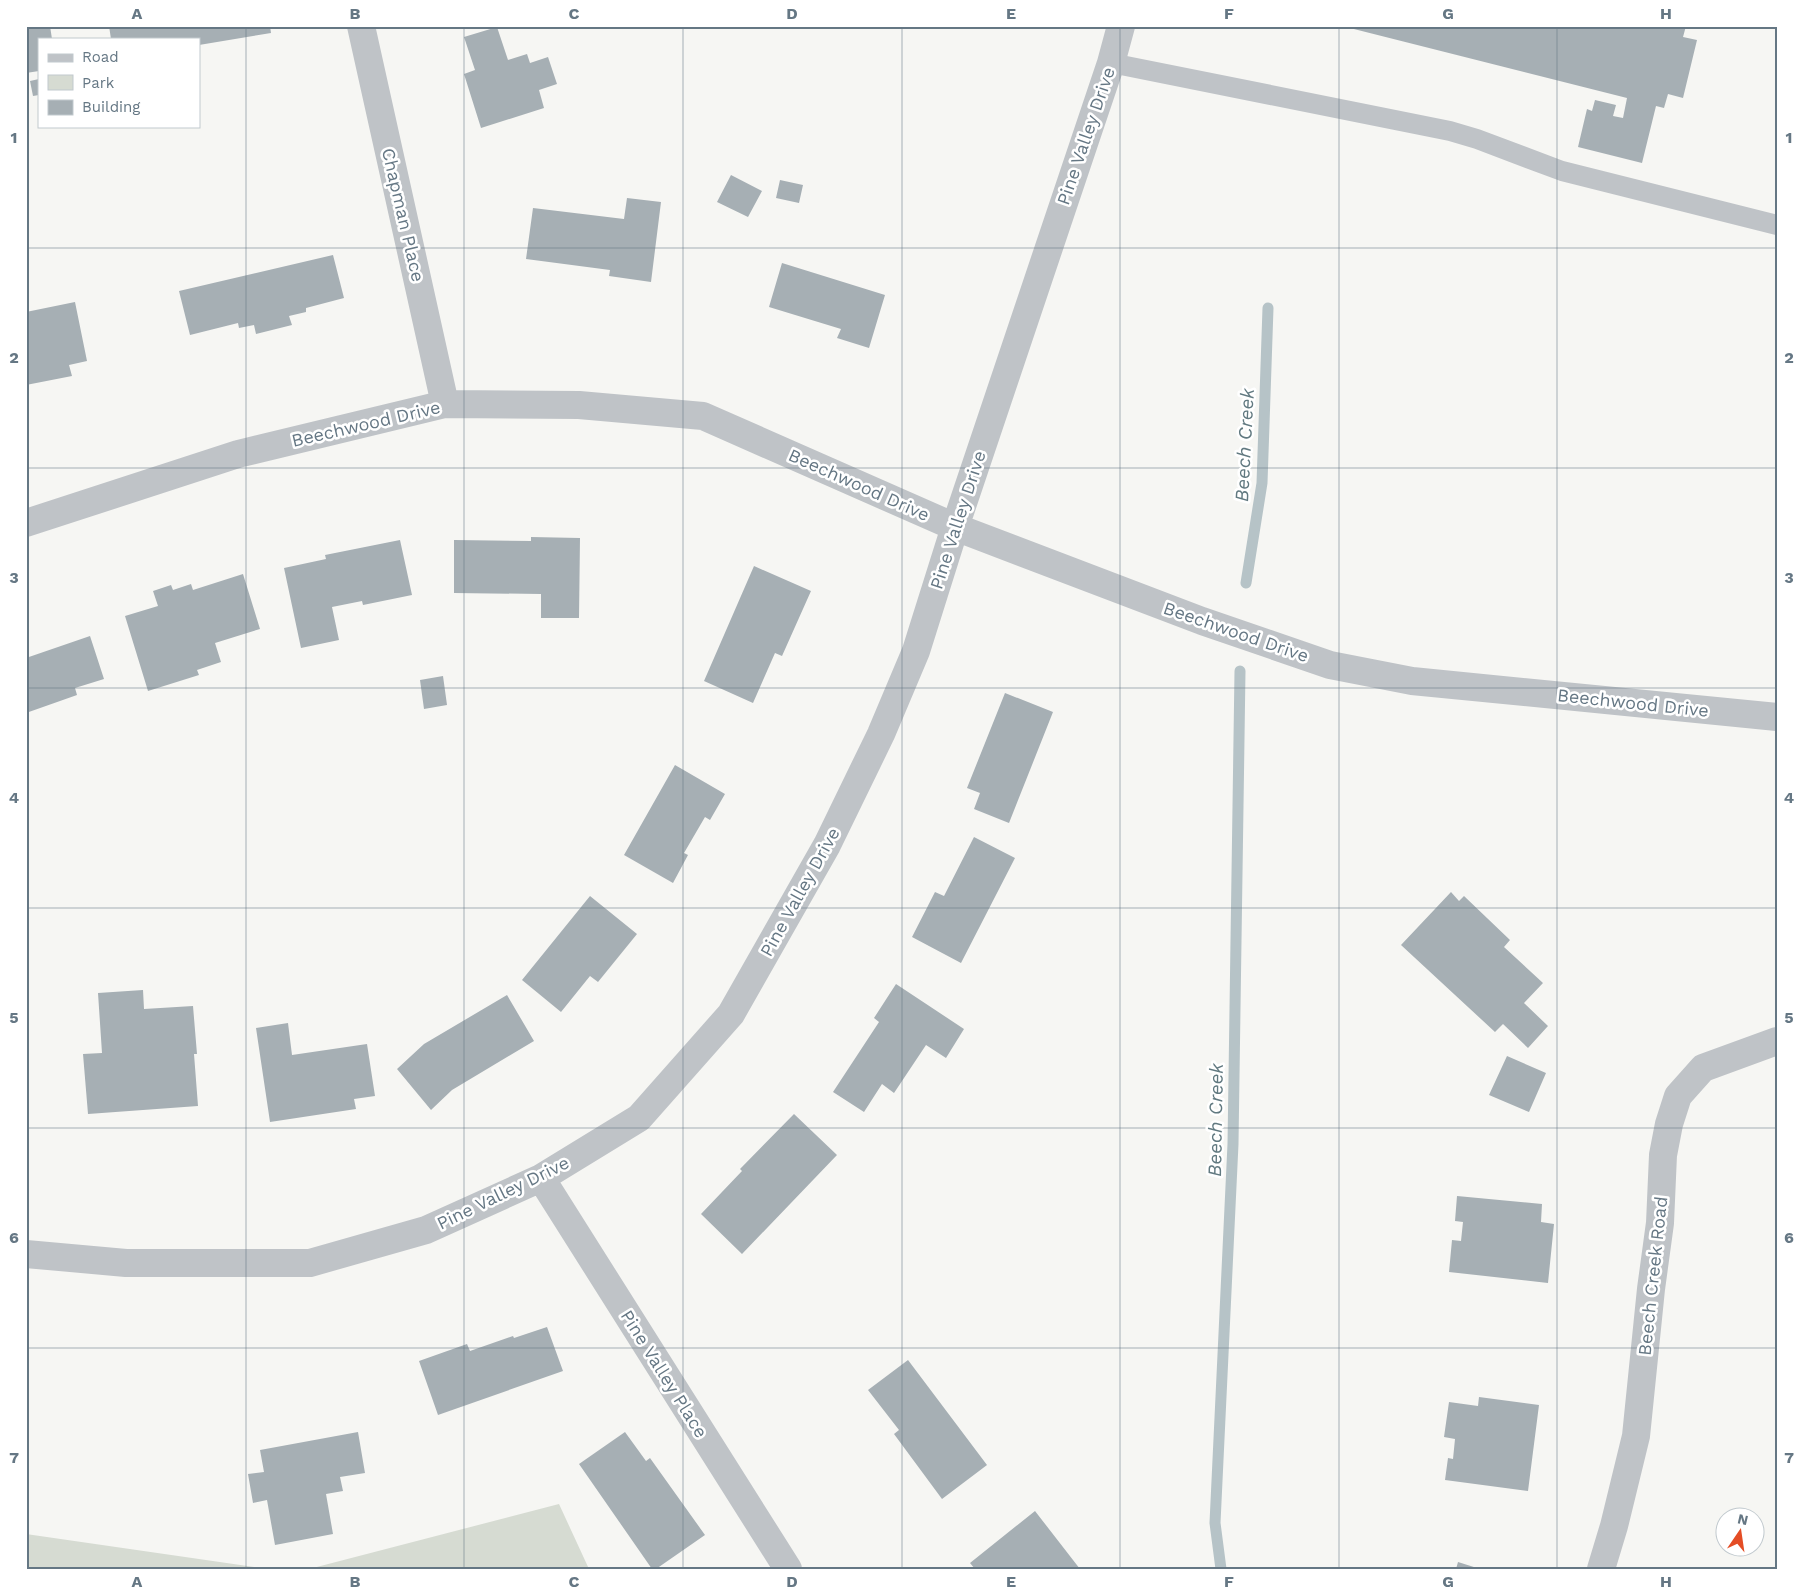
<svg xmlns="http://www.w3.org/2000/svg" width="1803" height="1595" viewBox="0 0 1803 1595" font-family="'Work Sans',sans-serif">
	<rect width="100%" height="100%" fill="#f6f6f3"/>
	<!-- green -->
	<path fill="#d6dbd2" d="M559,1504l30,65h-280z
		M26,1534l242,35h-242z"/>
	<g fill="none" stroke-linecap="round" stroke-linejoin="round">
		<!-- stream -->
		<path stroke="#b6c3c7" stroke-width="11" d="M1246,583l16,-100 6,-175
			M1221,1569l-6,-46 18,-379 7,-473"/>
	</g>
	<!-- building -->
	<path fill="#a6afb4" d="M26,26h24l2,13h-13v32l-13,2z
		M109,26h161l1,7 -72,12v-6h-88z
		M1342,26h344l-3,11 14,3 -14,58 -15,-4 -4,14 -8,-2 -14,57 -64,-16 9,-38 5,2 3,-11 21,5 -3,11 10,2 4,-20z
		M497,27l11,33 19,-6 3,9 18,-6 9,27 -18,6 5,18 -63,20 -17,-54 11,-4 -11,-33z
		M39,79v16l-6,1 -3,-15z
		M731,175l31,16 -14,26 -31,-15z
		M780,180l23,5 -4,18 -23,-5z
		M627,198l34,4 -10,80 -42,-6 1,-6 -84,-11 7,-51 91,11z
		M333,255l11,43 -38,10v4l-17,4 3,9 -36,9 -2,-9 -15,3 -1,-5 -48,12 -11,-44z
		M782,263l103,32 -16,53 -32,-10 4,-9 -72,-22z
		M75,302l12,59 -18,4 3,11 -46,9v-73z
		M531,537l49,1 -1,80h-38v-24l-87,-1v-53l77,1z
		M400,540l12,55 -49,10 -1,-4 -30,6 7,33 -38,8 -17,-80 42,-9 -1,-4z
		M754,566l57,25 -29,65 -7,-3 -22,50 -49,-22z
		M243,574l17,55 -45,14 6,19 -24,8 2,5 -51,16 -23,-75 33,-10 -5,-15 18,-6 2,5 18,-6 2,6z
		M90,636l14,43 -29,9 2,7 -51,18v-55z
		M443,676l4,29 -23,4 -4,-29z
		M1005,693l48,19 -44,111 -35,-14 6,-16 -13,-5z
		M675,765l50,29 -15,26 -5,-3 -21,36 4,2 -15,28 -49,-28z
		M974,837l41,21 -54,105 -49,-26 23,-45 9,4z
		M1451,892l8,9 5,-5 46,44 -6,7 39,36 -19,20 24,23 -20,22 -25,-24 -8,8 -94,-87z
		M590,896l47,38 -39,48 -8,-6 -29,36 -39,-32z
		M896,984l68,45 -18,29 -20,-13 -32,48 -12,-9 -18,28 -31,-20 46,-70 -5,-4z
		M143,990l1,19 49,-3 4,48h-3l4,52 -110,8 -5,-60 19,-1 -4,-60z
		M507,995l27,46 -82,49 -21,20 -34,-41 27,-25z
		M288,1023l4,32 75,-11 8,52 -21,3 2,10 -86,13 -14,-94z
		M1507,1056l39,17 -17,39 -40,-17z
		M794,1114l43,41 -95,99 -41,-40 41,-43 -2,-2z
		M1457,1196l85,8 -1,18 13,2 -6,59 -99,-11 3,-32 9,1 2,-19 -8,-1z
		M547,1327l16,44 -125,44 -19,-54 48,-17 3,7 43,-15 1,2z
		M908,1360l79,105 -45,34 -48,-65 5,-4 -31,-40z
		M1479,1397l60,8 -11,86 -83,-11 3,-22 5,1 2,-20 -11,-2 5,-35 29,4z
		M358,1432l7,41 -25,4 3,14 -17,3 7,40 -58,11 -8,-45 -14,3 -5,-29 16,-2 -4,-22z
		M625,1432l21,29 4,-3 55,77 -49,34h-4l-73,-105z
		M1035,1511l45,58h-105l-5,-6z
		M1458,1562l19,6v1h-21z"/>
	<g fill="none" stroke-linecap="round" stroke-linejoin="round">
		<!-- service -->
		<path stroke="#bfc3c7" stroke-width="20" d="M1111,63l339,68 27,8 85,32 215,54"/>
		<!-- minor -->
		<path stroke="#bfc3c7" stroke-width="28" d="M361,26l84,378
			M26,523l212,-69 207,-50 134,1 124,11 252,111 247,94 128,44 82,16 365,36
			M541,1178l247,391
			M26,1254l100,9h184l116,-33 115,-52 98,-60 92,-104 96,-169 54,-111 35,-83 39,-124 156,-464 10,-37
			M1601,1569l13,-43 22,-90 15,-147 9,-66 3,-68 6,-31 9,-28 25,-28 74,-27"/>
	</g>
	<!-- grid -->
	<path fill="none" stroke="#657784" stroke-width="1" stroke-opacity="0.55" d="M246,26v1543M464,26v1543M683,26v1543M902,26v1543M1120,26v1543M1339,26v1543M1557,26v1543M26,248h1751M26,468h1751M26,688h1751M26,908h1751M26,1128h1751M26,1348h1751"/>
	<g text-anchor="middle" stroke-width="5" stroke-linejoin="round" paint-order="stroke">
		<!-- street labels -->
		<g font-size="18" fill="#657784" stroke="#fff">
			<text transform="translate(1086 136) rotate(-71)" y="6">Pine Valley Drive</text>
			<text transform="translate(403 215) rotate(77)" y="6">Chapman Place</text>
			<text transform="translate(366 424) rotate(-13)" y="6">Beechwood Drive</text>
			<text transform="translate(859 485) rotate(24)" y="6">Beechwood Drive</text>
			<text transform="translate(958 520) rotate(-72)" y="6">Pine Valley Drive</text>
			<text transform="translate(1236 632) rotate(19)" y="6">Beechwood Drive</text>
			<text transform="translate(1633 703) rotate(6)" y="6">Beechwood Drive</text>
			<text transform="translate(800 892) rotate(-61)" y="6">Pine Valley Drive</text>
			<text transform="translate(503 1193) rotate(-26)" y="6">Pine Valley Drive</text>
			<text transform="translate(1653 1276) rotate(-84)" y="6">Beech Creek Road</text>
			<text transform="translate(664 1374) rotate(58)" y="6">Pine Valley Place</text>
		</g>
		<!-- water labels -->
		<g font-size="19" font-style="italic" fill="#617980" stroke="#fff">
			<text transform="translate(1244 445) rotate(-87)" y="7">Beech Creek</text>
			<text transform="translate(1215 1120) rotate(-89)" y="7">Beech Creek</text>
		</g>
	</g>
	<!-- border -->
	<rect width="1803" height="1595" fill="none" stroke="#ffffff" stroke-width="55"/>
	<!-- legend -->
	<rect x="38" y="38" width="162" height="90" fill="#ffffff" stroke="#c1c9ce"/>
	<rect x="48" y="54" width="25" height="8" fill="#bfc3c7" stroke="#c1c9ce"/>
	<text x="82" y="62" font-size="15" fill="#657784">Road</text>
	<rect x="48" y="75" width="25" height="15" fill="#d6dbd2" stroke="#c1c9ce"/>
	<text x="82" y="88" font-size="15" fill="#657784">Park</text>
	<rect x="48" y="100" width="25" height="15" fill="#a6afb4" stroke="#c1c9ce"/>
	<text x="82" y="112" font-size="15" fill="#657784">Building</text>
	<!-- north arrow -->
	<g transform="translate(1740 1532) rotate(13)"><circle r="24" fill="#ffffff" stroke="#c1c9ce"/>
	<path d="M0-4L9 19L0 12L-9 19Z" fill="#e44d25"/>
	<text y="-8" font-size="14" font-weight="bold" text-anchor="middle" fill="#657784">N</text>
	</g>
	<rect x="28" y="28" width="1748" height="1540" fill="none" stroke="#657784" stroke-width="2"/>
	<g font-size="16" text-anchor="middle" font-weight="bold" fill="#657784">
		<text x="137" y="19">A</text>
		<text x="355" y="19">B</text>
		<text x="574" y="19">C</text>
		<text x="792" y="19">D</text>
		<text x="1011" y="19">E</text>
		<text x="1229" y="19">F</text>
		<text x="1448" y="19">G</text>
		<text x="1666" y="19">H</text>
		<text x="14" y="143">1</text>
		<text x="1789" y="143">1</text>
		<text x="14" y="363">2</text>
		<text x="1789" y="363">2</text>
		<text x="14" y="583">3</text>
		<text x="1789" y="583">3</text>
		<text x="14" y="803">4</text>
		<text x="1789" y="803">4</text>
		<text x="14" y="1023">5</text>
		<text x="1789" y="1023">5</text>
		<text x="14" y="1243">6</text>
		<text x="1789" y="1243">6</text>
		<text x="14" y="1463">7</text>
		<text x="1789" y="1463">7</text>
		<text x="137" y="1587">A</text>
		<text x="355" y="1587">B</text>
		<text x="574" y="1587">C</text>
		<text x="792" y="1587">D</text>
		<text x="1011" y="1587">E</text>
		<text x="1229" y="1587">F</text>
		<text x="1448" y="1587">G</text>
		<text x="1666" y="1587">H</text>
	</g>
</svg>
